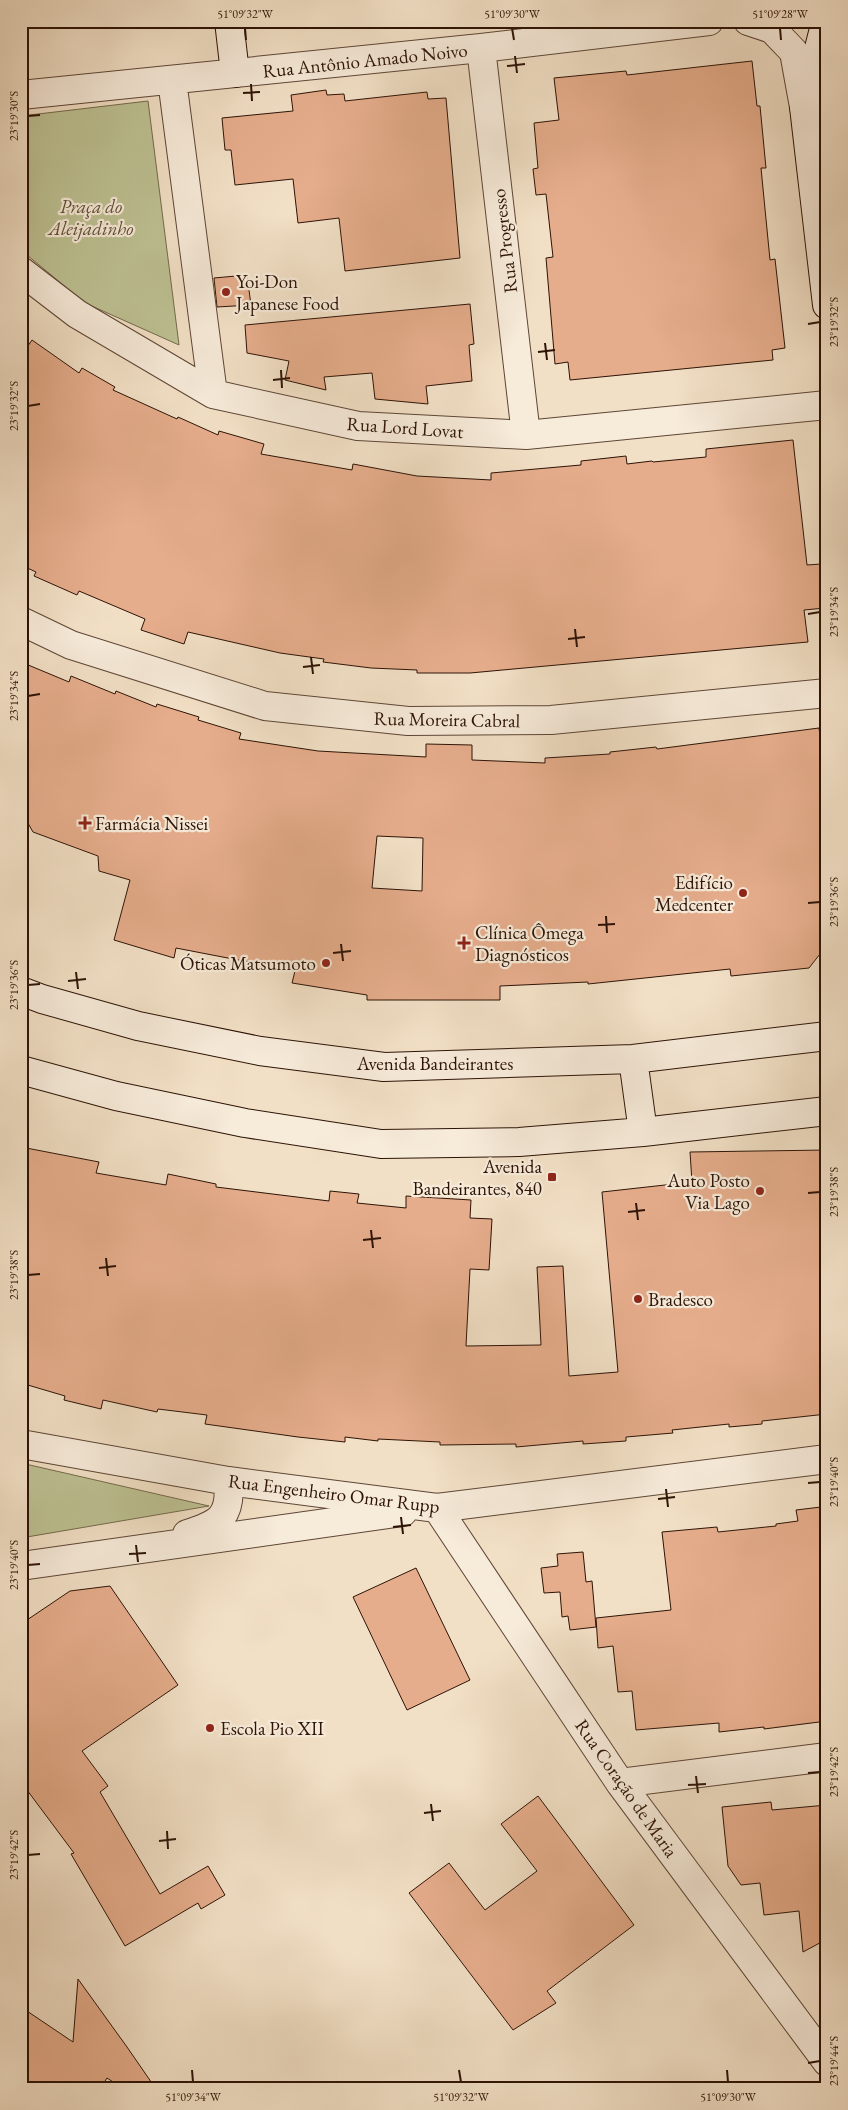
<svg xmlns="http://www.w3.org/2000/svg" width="848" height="2110" viewBox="0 0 848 2110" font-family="'EB Garamond',serif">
	<rect width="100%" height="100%" fill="#f2e0c6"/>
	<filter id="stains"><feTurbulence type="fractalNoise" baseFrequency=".004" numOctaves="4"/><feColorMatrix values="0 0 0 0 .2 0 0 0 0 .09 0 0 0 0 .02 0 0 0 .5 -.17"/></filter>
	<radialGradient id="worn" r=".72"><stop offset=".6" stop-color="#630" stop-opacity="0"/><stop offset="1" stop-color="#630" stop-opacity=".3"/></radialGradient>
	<!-- green -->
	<path fill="#bdc193" stroke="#756a4c" d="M148,101l31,244 -94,-42 -64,-53v-134z
		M21,1463l188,43 -188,32z"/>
	<!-- building -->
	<path fill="#e6ad8c" stroke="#2d1306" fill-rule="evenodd" d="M752,61l5,45h3l6,62h-5l9,92 5,-1 10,89 -13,2 1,10 -203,20 -2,-18 -13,2 -9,-106 7,-1 -7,-63 -10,1 -3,-26 5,-1 -4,-45 25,-3 -5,-42 72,-7 1,4z
		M326,90l1,5 17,-1 1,7 82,-9 1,7 18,-1 14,160 -115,13 -6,-53 -41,5 -5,-44 -58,6 -4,-35h-6l-3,-32 71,-7 -2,-16z
		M247,275l4,30 -34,2 -3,-29z
		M470,304l4,40 -5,1 3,36 -46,5 2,18 -53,-5 -3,-26 -48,4 2,13 -41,-10 4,-19 -42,-8 -2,-28z
		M32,340l47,33 3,-5 33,19 -2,3 64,29 1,-2 40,18 1,-4 45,13 -3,10 91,16 1,-6 64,12 74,4v-7l90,-8v-4l45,-5 1,8 25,-3 1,1 53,-5v-8l87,-9 14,125 14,-1 4,44 -21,2 4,32 -338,31h-53v-3l-46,-2 -48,-6 1,-3 -44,-6 -92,-21 -4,12 -43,-14 4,-11 -66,-28 -2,4 -43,-19 2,-4 -15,-7v-209z
		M21,662l48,20 2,-6 44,18 1,-3 40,16 1,-3 42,13 -1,3 43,13 -2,6 79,12 108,6v-13l46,1v15l73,3v-5l65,-4v-2l46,-5 1,2 162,-21 8,60v17l-6,1 6,73v66l-18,23 -78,8 -1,-7 -142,15v-2l-88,4v14h-133v-5l-75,-12 3,-12 -119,-23 -2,10 -60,-18 16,-60 -31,-9 -1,-15 -65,-24 -12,-21zM377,836l46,2 -1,53 -50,-3z
		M21,1147l78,15 -3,11 70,12 2,-11 48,10v3l113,14 1,-10 29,3 -2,9 49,5v-12l65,4 -1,18 22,1 -3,51 -19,-1 -4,77 75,-1 -4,-78 26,-1 6,110 49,-4 -16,-180 90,-10 -2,-30 137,-2v264l-65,7v3l-33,3v-3l-57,6 1,3 -47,4v4l-43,3v-3l-67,6v-3l-76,1v-3l-62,-3v2l-33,-4v5l-47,-5 -93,-13 2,-9 -49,-6 -1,3 -54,-12 -2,9 -37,-9 1,-4 -44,-13z
		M821,1507l1,13h5v201l-63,8v-2l-45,5v-9l-83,7 -4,-39 -14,1 -5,-46 -15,2 -2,-30 75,-8 -9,-78 55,-5 1,5 58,-6v-2l22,-3 -2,-11z
		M583,1552l3,30 6,-1 4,46 -26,3 -2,-14 -6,1 -2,-25 -16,1 -3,-25 17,-2 -1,-12z
		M416,1568l54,112 -63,30 -54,-113z
		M110,1586l68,99 -96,66 26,35 -8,6 60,102 48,-28 17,29 -24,14 -3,-6 -73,43 -54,-92 3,-1 -53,-71v-158l49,-33z
		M538,1796l96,129 -87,66 9,12 -43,27 -104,-137 40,-30 36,47 52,-39 -36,-47z
		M771,1802l1,8 55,-5v134l-24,13 -4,-41 -35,4 -4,-32 -19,2 -13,-19 -6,-59z
		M78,1979l49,68 29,42h-32l-17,-11 -7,11h-79v-82l52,35z"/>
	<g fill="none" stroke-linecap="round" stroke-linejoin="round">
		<defs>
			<path id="street" d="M748,21l24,8 22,23 10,55 23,5
				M481,48l45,387
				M172,80l41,314
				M21,95l460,-47 228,-27
				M21,271l56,43 136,80 145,32 168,9 301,-30
				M21,621l50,24 194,61 143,15 143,-1 276,-27
				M21,1444l207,37 209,27 390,-49
				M437,1508l183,275 207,279
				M187,1534c32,-10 45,-17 41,-53
				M21,1566l382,-54
				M620,1783l207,-26"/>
			<path id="secondary" d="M229,21l6,52
				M826,21l-22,86 23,198
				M21,991l21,8 96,27 122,25 124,16 249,-8 194,-23
				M633,1059l10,73
				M21,1070l95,26 129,27 136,21 138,-2 124,-10 184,-21"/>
		</defs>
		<!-- street casing -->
		<use href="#street" stroke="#5e4636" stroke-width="30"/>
		<!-- secondary casing -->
		<use href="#secondary" stroke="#2d1306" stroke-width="30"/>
		<!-- street -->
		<use href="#street" stroke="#f7ebda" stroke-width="28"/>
		<!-- secondary -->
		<use href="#secondary" stroke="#f7ebda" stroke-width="28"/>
	</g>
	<!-- ticks -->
	<path fill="none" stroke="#2d1306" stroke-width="2" d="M245,28l1,12M512,28l2,12M780,28l1,12M515,56l2,17M507,66l18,-2M251,84l1,17M243,93l17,-1M28,116l12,-1M808,324l12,-2M545,343l2,17M538,352l17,-2M281,370l1,18M273,380l17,-2M28,406l12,-2M808,614l12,-2M575,629l2,18M568,639l17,-2M311,657l2,17M303,667l17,-2M28,696l12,-2M808,903l12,-1M606,916l1,17M598,925l17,-1M341,944l2,17M333,953l18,-2M76,972l2,17M68,981l18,-2M28,985l12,-1M808,1193l12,-1M636,1203l2,17M628,1212l17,-2M371,1230l2,18M363,1240l18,-2M106,1258l2,18M99,1268l17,-2M28,1275l12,-1M808,1483l12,-1M666,1489l2,18M658,1499l17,-2M401,1517l2,17M393,1527l18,-2M136,1545l2,17M129,1554l17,-1M28,1565l12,-1M808,1773l12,-1M696,1776l2,17M688,1785l18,-1M431,1804l2,17M424,1813l17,-2M167,1831l1,18M159,1841l17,-2M28,1855l12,-1M808,2063l12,-2M192,2070l1,12M459,2070l2,12M727,2070l1,12"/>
	<!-- markers -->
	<g fill="#8f2418" stroke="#f7ebda" stroke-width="2">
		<circle cx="226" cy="292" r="5"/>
		<path d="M82.5 815.5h5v5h5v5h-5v5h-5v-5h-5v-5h5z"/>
		<circle cx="743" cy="893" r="5"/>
		<path d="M461.5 935.5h5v5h5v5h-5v5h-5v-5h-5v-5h5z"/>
		<circle cx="326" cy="963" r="5"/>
		<rect x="547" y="1172" width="10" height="10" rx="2.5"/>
		<circle cx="760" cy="1191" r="5"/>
		<circle cx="638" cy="1299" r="5"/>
		<circle cx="210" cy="1728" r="5"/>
	</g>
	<g text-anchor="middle" stroke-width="4.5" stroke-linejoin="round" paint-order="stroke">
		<!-- street labels -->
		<g font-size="19" fill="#2d1306" stroke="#f7ebda">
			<text transform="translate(365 60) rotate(-6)" y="7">Rua Antônio Amado Noivo</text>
			<text transform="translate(504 241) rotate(-97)" y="7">Rua Progresso</text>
			<text transform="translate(405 427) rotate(4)" y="7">Rua Lord Lovat</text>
			<text transform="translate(447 719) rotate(1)" y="7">Rua Moreira Cabral</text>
			<text x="435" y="1070">Avenida Bandeirantes</text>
			<text transform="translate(334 1493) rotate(7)" y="7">Rua Engenheiro Omar Rupp</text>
			<text transform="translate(627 1788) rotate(55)" y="7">Rua Coração de Maria</text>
		</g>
		<!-- park labels -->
		<g font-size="19" font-style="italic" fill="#5f5037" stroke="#f7ebda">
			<text x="91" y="213">Praça do<tspan x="91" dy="22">Aleijadinho</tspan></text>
		</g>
		<!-- poi labels -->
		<g font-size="19" fill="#2d1306" stroke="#f7ebda" text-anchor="start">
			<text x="236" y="288">Yoi-Don<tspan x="236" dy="22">Japanese Food</tspan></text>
			<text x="95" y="830">Farmácia Nissei</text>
			<text x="733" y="889" text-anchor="end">Edifício<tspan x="733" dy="22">Medcenter</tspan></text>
			<text x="475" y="939">Clínica Ômega<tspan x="475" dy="22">Diagnósticos</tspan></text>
			<text x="316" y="970" text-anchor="end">Óticas Matsumoto</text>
			<text x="542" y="1173" text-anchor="end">Avenida<tspan x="542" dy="22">Bandeirantes, 840</tspan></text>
			<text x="750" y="1187" text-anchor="end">Auto Posto<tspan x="750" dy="22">Via Lago</tspan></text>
			<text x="648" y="1306">Bradesco</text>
			<text x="220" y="1735">Escola Pio XII</text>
		</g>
	</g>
	<!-- margin -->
	<rect width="848" height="2110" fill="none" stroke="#f2e0c6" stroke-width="55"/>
	<rect x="28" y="28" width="792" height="2054" fill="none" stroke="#2d1306" stroke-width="2"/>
	<g font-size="12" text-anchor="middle" fill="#2d1306">
		<text x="245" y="18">51°09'32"W</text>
		<text x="512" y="18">51°09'30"W</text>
		<text x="780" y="18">51°09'28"W</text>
		<text transform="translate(14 116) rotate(-90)" y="4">23°19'30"S</text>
		<text transform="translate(834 322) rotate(-90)" y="4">23°19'32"S</text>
		<text transform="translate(14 406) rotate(-90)" y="4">23°19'32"S</text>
		<text transform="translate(834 612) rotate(-90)" y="4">23°19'34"S</text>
		<text transform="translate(14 696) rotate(-90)" y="4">23°19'34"S</text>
		<text transform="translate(834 902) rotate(-90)" y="4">23°19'36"S</text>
		<text transform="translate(14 985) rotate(-90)" y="4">23°19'36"S</text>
		<text transform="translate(834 1192) rotate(-90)" y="4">23°19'38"S</text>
		<text transform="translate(14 1275) rotate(-90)" y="4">23°19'38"S</text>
		<text transform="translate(834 1482) rotate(-90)" y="4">23°19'40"S</text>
		<text transform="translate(14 1565) rotate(-90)" y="4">23°19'40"S</text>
		<text transform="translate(834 1772) rotate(-90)" y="4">23°19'42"S</text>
		<text transform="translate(14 1855) rotate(-90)" y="4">23°19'42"S</text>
		<text transform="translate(834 2061) rotate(-90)" y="4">23°19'44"S</text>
		<text x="193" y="2101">51°09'34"W</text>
		<text x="461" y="2101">51°09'32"W</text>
		<text x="728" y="2101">51°09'30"W</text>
	</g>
	<rect width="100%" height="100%" filter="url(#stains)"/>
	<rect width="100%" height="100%" fill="url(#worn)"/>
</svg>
